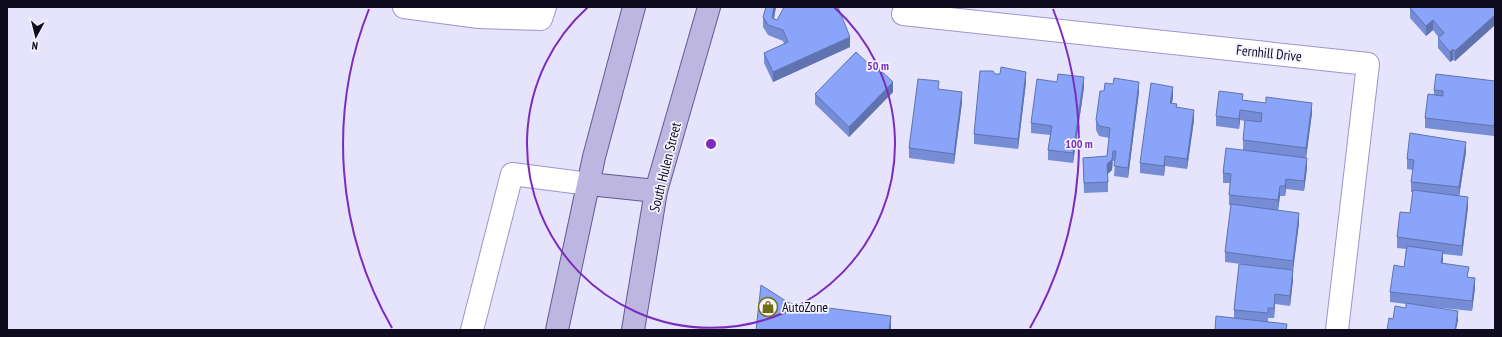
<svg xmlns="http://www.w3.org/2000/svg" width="1502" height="337" viewBox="0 0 1502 337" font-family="'PT Sans Narrow',sans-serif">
	<rect width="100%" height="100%" fill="#e6e4fc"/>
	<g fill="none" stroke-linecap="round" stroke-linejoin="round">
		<defs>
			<path id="minor" d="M404,7l75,10 62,2 4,-12
				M906,7l-3,7 465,50 -31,266
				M472,330l40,-156 77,10"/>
			<path id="major" d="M589,184l67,7
				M557,330l37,-173 40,-150
				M633,330l23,-139 53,-184"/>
		</defs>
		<!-- minor casing -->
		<use href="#minor" stroke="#9c95cd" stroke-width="24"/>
		<!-- major casing -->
		<use href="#major" stroke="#625b8f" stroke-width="24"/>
		<!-- minor -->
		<use href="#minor" stroke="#fff" stroke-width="22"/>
		<!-- major -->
		<use href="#major" stroke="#bcb6e0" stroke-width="22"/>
	</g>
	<!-- wall -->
	<path fill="#768dd5" d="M776,7l-2,12 76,28 -77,35 -9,-19v-10l20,-9 -1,-3 -15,-6 -5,-8v-10z
		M1285,7h14v1z
		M1495,7v18l-40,36 -2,-1 -3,2 -12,-14v-10h1l-6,-8 -7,6 -16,-18v-10z
		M995,74h5l26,8 -8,67 -44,-5v-10z
		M1495,81v48l-1,7 -69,-8v-10l9,-24v-4z
		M1084,87l-11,76 -25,-3v-10l2,-15 -19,-2v-10z
		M939,90l23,12 -8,62 -45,-6v-10z
		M1104,91l35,1 -11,86 -14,-2 1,-15h-2l-1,9 -4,4v18l-24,1 -1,-35 24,-2 2,-18 -10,-2 -3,-6v-10z
		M893,92l-44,45 -34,-33v-10z
		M1173,97l-1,6 22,17 -7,49 -22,-3 -1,10 -24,-3v-10z
		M1243,100l69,13 -6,45 1,10 -3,23 -18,-2 -1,7h-5l-2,14 21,13 -6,47v10l-3,26 -15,-2 -1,14h-6v4l19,8 -53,-12v-8l7,-46 -16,-2v-10l6,-47h-2v-10l1,-12h-7v-10l20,-23v-10l2,-19 -5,-1 -1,9 -23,-3v-10z
		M1466,152l-7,44 9,11 -6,49 -19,-2 -1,10 26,13 7,11 -3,23 -40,-4 26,14 -65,-2 13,-11v-4l-16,-2v-10l14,-25 2,-18 -9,-1v-11l13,-24 3,-21h-2v-10l2,-12 -6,-1v-10z"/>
	<!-- shaded-wall -->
	<path fill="#6073ae" d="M774,7h2l-4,21v-10z
		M1495,15v10l-40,36v-10z
		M1433,20v10l-7,6v-10z
		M850,37v10l-77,35v-10z
		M1453,49v11l-3,2v-10z
		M1026,72v10l-8,67v-10z
		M1084,77v10l-11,76v-10z
		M893,82v10l-44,45v-10z
		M1139,82v10l-11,86v-10z
		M1173,87v10l-3,16v-10z
		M962,92v10l-8,62v-10z
		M1312,103v10l-6,45v-10z
		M1194,110v10l-7,49v-10z
		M1240,110v10l-1,9v-10z
		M1495,119v10l-1,7v-10z
		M1466,142v10l-7,45v-10z
		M1113,151l-1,19 -5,4v-10z
		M1165,156v10l-1,10v-10z
		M1307,158v10l-3,23v-10z
		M1286,179v10l-1,7v-10z
		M1280,186v10l-2,14v-10z
		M1468,197v10l-6,49v-10z
		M1299,213v10l-6,48v-10z
		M1443,251v10l-2,13v-11z
		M1293,270v10l-3,26v-10z
		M1475,278v10l-3,23v-10z
		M1275,294v10l-1,14v-10z
		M1458,311v10l-2,9h-1z
		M891,316v14h-2z"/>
	<!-- building -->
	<path fill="#89a4f8" stroke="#6073ae" d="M766,7h8l-2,11 5,2 7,-13h54l12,30 -77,35 -9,-19 24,-11 -5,-12 -15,-5 -5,-8z
		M1411,7h84v8l-40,36 -2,-2 -3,3 -12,-14 6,-5 -11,-13 -7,6 -16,-18z
		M856,52l17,16 3,-2 17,16 -44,45 -34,-33z
		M1001,67l25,5 -8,67 -44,-5 6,-63h13l2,3h5z
		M1058,74l26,3 -11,76 -25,-3 4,-24 -21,-3 6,-44 20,3z
		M1436,74l59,7v38l-1,7 -69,-8 3,-24 15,2v-5l-9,-1z
		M1114,78l25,4 -11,86 -14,-2 2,-15h-3l-1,9 -5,4 1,18 -24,1 -1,-25 24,-2 3,-28 -11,-2 -3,-6 4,-29h4l1,-8 8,1z
		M918,79l21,2 -1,8 24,3 -8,62 -45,-6z
		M1151,83l22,4 -3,16 7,1 -1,3 18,3 -7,49 -22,-3 -1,10 -24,-3z
		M1219,91l24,3 -1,6 24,3v-6l46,6 -6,45 -63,-8 2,-20 16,2 1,-9 -22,-3 -1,9 -23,-3z
		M1410,133l56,9 -7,45 -48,-5 3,-22 -7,-1z
		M1226,148l81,10 -3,23 -18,-2 -1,7h-5l-2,14 -49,-5 2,-21 -8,-1z
		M1413,190l55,7 -6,49 -65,-9 3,-25 10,1z
		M1231,204l68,9 -6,48 -68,-9z
		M1407,246l36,5 -2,12 28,4 -2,10 8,1 -3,23 -82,-9 4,-27 10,2z
		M1239,264l54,6 -3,26 -15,-2 -1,14h-6v5l-34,-3z
		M761,285l28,18 102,13 -2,14h-133z
		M1406,303l52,8 -3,19h-68l2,-12 4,1 2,-13 11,2z
		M1216,316l71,8 -1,6h-71z"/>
	<!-- distance rings -->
	<g fill="none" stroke="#7b2cbf" stroke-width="2">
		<path d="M834 7A184 184 0 1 1 588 7"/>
		<path d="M392 328A368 368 0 0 1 369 9M1053 9A368 368 0 0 1 1030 328"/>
	</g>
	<!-- icons -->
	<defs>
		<symbol id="shop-ring" viewBox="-11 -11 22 22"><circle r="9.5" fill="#f4f3ff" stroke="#6e6e10" stroke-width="1.5"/><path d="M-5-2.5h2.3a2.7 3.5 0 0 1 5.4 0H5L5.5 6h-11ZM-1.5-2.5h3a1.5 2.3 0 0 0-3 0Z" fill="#6e6e10"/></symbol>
	</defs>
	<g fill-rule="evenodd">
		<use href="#shop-ring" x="757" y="296" width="22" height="22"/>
	</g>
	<g text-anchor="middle" stroke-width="3.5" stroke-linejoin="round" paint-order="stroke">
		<!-- street labels -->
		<g font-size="14" fill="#0f0c1f" stroke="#f4f3ff">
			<text transform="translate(1269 53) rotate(6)" y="5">Fernhill Drive</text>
			<text transform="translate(665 167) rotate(-76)" y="5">South Hulen Street</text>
		</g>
		<!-- poi labels -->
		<g font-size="14" fill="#0f0c1f" stroke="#f4f3ff" text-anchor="start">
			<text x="782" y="312">AutoZone</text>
		</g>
	</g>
	<circle cx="711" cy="144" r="6" fill="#7b2cbf" stroke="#f4f3ff" stroke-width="2"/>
	<g font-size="12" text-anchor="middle" font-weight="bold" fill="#7b2cbf" stroke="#f4f3ff" stroke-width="3.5" stroke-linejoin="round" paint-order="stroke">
		<text x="878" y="70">50 m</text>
		<text x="1079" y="148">100 m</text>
	</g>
	<!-- border -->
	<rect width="1502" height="337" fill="none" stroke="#0f0c1f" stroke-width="16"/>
	<!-- north arrow -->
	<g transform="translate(36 36) rotate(187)" stroke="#f4f3ff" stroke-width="3" paint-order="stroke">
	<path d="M0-3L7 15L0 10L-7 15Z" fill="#0f0c1f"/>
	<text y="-6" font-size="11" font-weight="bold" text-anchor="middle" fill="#0f0c1f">N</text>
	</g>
</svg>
